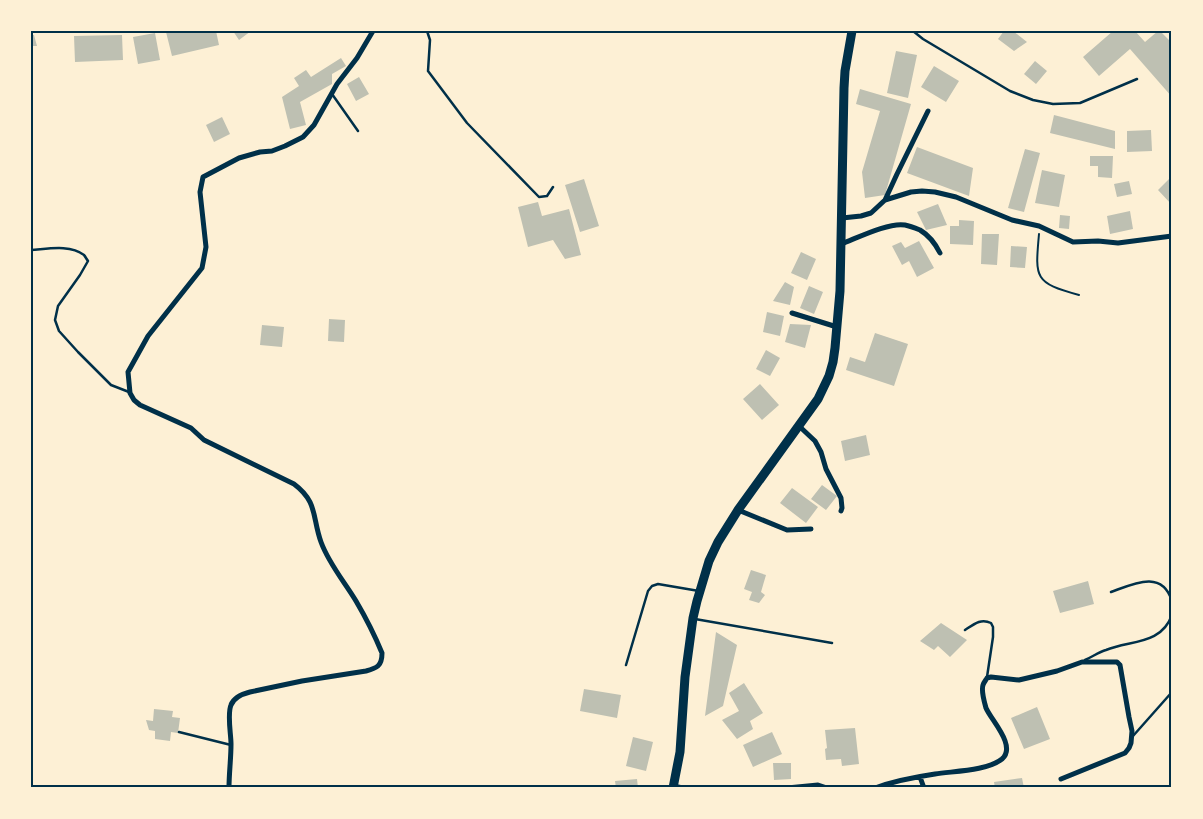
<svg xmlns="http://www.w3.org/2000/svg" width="1203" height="819" viewBox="0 0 1203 819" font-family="'Exo 2',sans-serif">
	<rect width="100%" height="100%" fill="#fdf0d5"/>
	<!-- building -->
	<path fill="#bec0b2" d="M216,31l3,14 -47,11 -6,-24z
		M233,31h18l-12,9z
		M1004,31h9l14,11 -13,9 -16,-12z
		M1113,31h22l10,11 13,-11h2l9,9 3,-3v60l-42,-48 -31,27 -16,-19z
		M155,33l5,27 -22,4 -5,-27z
		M31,35h3l3,11h-6z
		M122,35l1,25 -48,2 -1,-26z
		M896,51l21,4 -9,43 -21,-5z
		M341,58l5,8 -14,8v10l-32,18 6,23 -16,4 -8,-32 17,-11 -5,-8 12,-8 5,7z
		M1035,61l12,10 -11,13 -12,-10z
		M934,66l25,15 -13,21 -25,-15z
		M359,77l10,17 -13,7 -9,-17z
		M860,89l51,15 -26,91 -20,3 -3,-26 18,-61 -24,-7z
		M1054,115l61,16v18l-65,-16z
		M222,117l8,17 -16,8 -8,-17z
		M1151,130l1,21 -25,1v-21z
		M917,147l56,21 -4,28 -62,-23z
		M1025,149l15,4 -16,59 -16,-4z
		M1090,156h23l-1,22 -14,-1v-11h-8z
		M1042,170l23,5 -6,32 -24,-4z
		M1172,176v29l-14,-15z
		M584,179l15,47 -19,6 -15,-47z
		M1129,181l3,13 -15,3 -3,-13z
		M538,202l4,14 27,-7 12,46 -16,4 -12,-19 -25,7 -10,-40z
		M938,204l9,21 -21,5 -9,-18z
		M1130,211l3,18 -23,5 -3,-18z
		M1060,215l10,1 -1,13 -10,-1z
		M959,220l15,1 -1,24 -23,-1v-18h9z
		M982,234h17l-2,31 -16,-1z
		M919,241l15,27 -17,9 -8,-16 -7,4 -10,-19 9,-4 4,6z
		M1011,246l16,1 -2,21 -15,-1z
		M801,252l15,7 -9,21 -16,-7z
		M785,282l9,5 -4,18 -17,-4z
		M809,286l14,6 -9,22 -14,-6z
		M767,312l17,4 -4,20 -17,-4z
		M329,319l16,1 -1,22 -16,-1z
		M790,324l21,1 -6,23 -20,-6z
		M262,325l22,2 -2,20 -22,-2z
		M875,333l33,11 -14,42 -48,-16 4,-13 15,5z
		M766,350l14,8 -10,18 -14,-7z
		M760,384l19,21 -17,15 -19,-21z
		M866,435l4,20 -25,6 -4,-20z
		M822,485l15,11 -11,14 -15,-11z
		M792,488l26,19 -12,16 -26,-20z
		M751,570l15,5 -5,17 4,3 -6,8 -10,-3 3,-8 -8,-3z
		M1088,581l6,23 -34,9 -7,-22z
		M941,623l26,17 -17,17 -12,-11 -4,4 -14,-9z
		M716,632l21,13 -14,61 -18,10z
		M744,683l19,30 -13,8 3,8 -16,10 -15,-19 17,-9 -10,-18z
		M584,689l37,6 -4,23 -37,-7z
		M1037,707l13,32 -26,10 -13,-31z
		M154,709l19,2 -1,6 8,1 -2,15 -7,-1 -1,9 -15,-2v-8l-6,-1 -3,-10 7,1z
		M855,728l4,36 -17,2 -1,-7 -15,1 -1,-11 2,-1 -2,-18z
		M772,732l10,22 -29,13 -10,-22z
		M633,737l20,5 -7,29 -20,-5z
		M773,763h18v16l-17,1z
		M1022,778l2,10h-29l-1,-6z
		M637,779l1,9h-22l-1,-7z"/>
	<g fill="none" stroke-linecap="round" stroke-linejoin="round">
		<!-- path -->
		<path stroke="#003049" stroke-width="2" d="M1039,234c-4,44 -5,49 40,61"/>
		<!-- service -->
		<path stroke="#003049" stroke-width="2.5" d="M427,31l3,9 -2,31 39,52 72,74 8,-1 6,-9
			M913,31l10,8 87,52 23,9 20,4 27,-1 57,-24
			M332,94l26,37
			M31,250c16,-1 39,-6 53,5 1,1 3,5 4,6l-8,14 -22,31 -3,14 4,11 19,21 33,33 18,7
			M1111,592c22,-8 51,-23 61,9
			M695,619l137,24
			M965,630c9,-6 16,-12 26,-7l2,4v10l-6,40
			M1085,660c7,-3 14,-8 21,-10 25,-10 55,-5 66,-35
			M626,665l22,-74 4,-5 6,-2 41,7
			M179,732l52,13
			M1133,736l39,-44"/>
		<!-- minor -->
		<path stroke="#003049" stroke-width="5" d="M885,200l12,-26 31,-63
			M842,218l19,-2 10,-3 14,-13 26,-8 11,-1 13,1 21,5 56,23 27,6 34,16 25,-1 20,2 54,-7
			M841,244c16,-6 48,-22 64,-19 5,1 10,3 15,5 10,6 15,13 20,23
			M792,313l45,14
			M799,426l16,15 6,11 5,17 15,29 1,10 -1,3
			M738,510l49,20 24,-1
			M920,777l4,11
			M673,786l10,2
			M229,788c0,-15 2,-29 2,-44 0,-10 -4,-30 0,-39 3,-8 11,-11 19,-13l52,-11 64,-10c11,-3 16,-5 16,-18 -7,-17 -16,-35 -26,-52 -12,-20 -27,-37 -35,-59 -9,-25 -3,-40 -27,-58l-90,-44 -13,-12 -51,-23 -6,-5 -4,-7 -2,-21 20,-36 54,-68 4,-21 -6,-55 3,-15 36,-19 21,-6 12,-1 13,-5 18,-9 11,-12 23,-41 20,-26 16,-27
			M787,788l31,-3 9,3
			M875,788c19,-7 40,-11 60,-14 19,-3 52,-3 67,-15 15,-13 -11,-39 -16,-51 -2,-7 -5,-17 -3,-23 1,-3 3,-5 4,-7l4,-1 28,3 38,-9 25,-9h35l3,3 9,52 3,14 -1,12 -2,5 -4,5 -64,26"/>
		<!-- primary -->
		<path stroke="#003049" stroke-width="9" d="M673,788l7,-36 5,-75 8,-59 4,-17 12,-40 9,-19 20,-32 80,-111 11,-23 4,-14 2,-14 5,-57 4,-203 1,-17 7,-40"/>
	</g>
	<!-- border -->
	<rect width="1203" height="819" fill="none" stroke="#fdf0d5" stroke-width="65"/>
	<rect x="32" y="32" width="1138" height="754" fill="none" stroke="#003049" stroke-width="2"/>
</svg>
